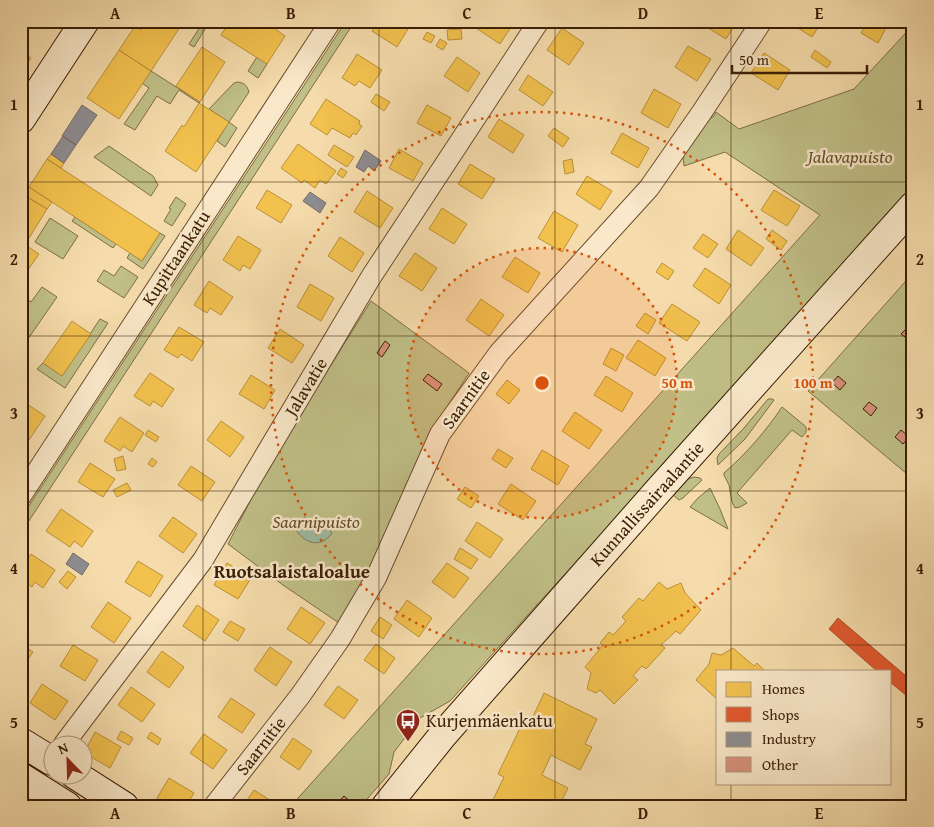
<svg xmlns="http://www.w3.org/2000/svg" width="934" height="827" viewBox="0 0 934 827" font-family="'Gentium Book Plus',serif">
	<rect width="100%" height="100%" fill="#f6dcac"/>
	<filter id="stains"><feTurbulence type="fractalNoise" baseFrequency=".004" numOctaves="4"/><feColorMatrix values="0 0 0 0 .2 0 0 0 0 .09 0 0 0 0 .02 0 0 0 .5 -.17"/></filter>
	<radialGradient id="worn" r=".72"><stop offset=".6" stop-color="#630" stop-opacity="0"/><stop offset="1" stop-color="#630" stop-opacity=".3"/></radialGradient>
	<!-- green -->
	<path fill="#c0bf87" stroke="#7d6e46" d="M204,21h6l-16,26 -5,-3z
		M346,21h9l-334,512v-15z
		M913,25v160l-42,46 -116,133 -305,337 -30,17 -26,34 -5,22 -28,32h-70l529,-591 -95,-63 -41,14 -1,-10 23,-35 8,-5 2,-4 23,17 115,-40z
		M257,57l10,7 -9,14 -10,-7z
		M151,71l49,31 -1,1 -20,-13 -9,14 -13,-8 -22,34 -11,-6 25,-36 -7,-5z
		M238,82c7,1 9,4 11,10l-20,30 8,6 -12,19 -8,-6 12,-19 -20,-13 25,-26z
		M109,146l44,30 5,9 -7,11 -57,-39z
		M176,197l10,7 -14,22 -8,-5 7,-12 -2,-1z
		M75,217l41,27 -3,4 -41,-27z
		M50,218l28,18 -15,23 -28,-17z
		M160,233l5,3 -22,33 -16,-11 3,-5 12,8z
		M121,266l17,11 -14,21 -27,-17 7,-11 10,6z
		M913,273v206l-105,-88z
		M42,287l15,10 -36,52v-45l5,-5 5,3z
		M371,301l98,72 -35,54 -65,143 -30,53 -56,-38 -55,-41 40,-78z
		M100,319l8,4 -43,65 -28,-19 6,-6 19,13z
		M768,399h4l2,1 -29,39 -27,26 -1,-7 2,-4 25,-26z
		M782,407l23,19c3,5 0,8 -3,11l-10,-7 -55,63 10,10 -7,4 -5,1 -3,-6 -3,-17 -5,-10v-2c22,-19 42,-42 58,-66z
		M694,477l6,1 2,2 -19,18 -4,2 -7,-6 16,-15z
		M710,488l10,21 8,20 -38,-22 8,-9z"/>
	<!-- water -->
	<path fill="#9ebca5" stroke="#767c65" d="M305,517l12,12h12l3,4c-11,16 -28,11 -37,-5l3,-8z"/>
	<!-- homes -->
	<path fill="#f2c14e" stroke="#bb9038" d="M147,21h37l-33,50 -32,-21 16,-24 6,4z
		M230,21h34l21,15 -18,28 -46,-29z
		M379,21h28l4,3 -14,23 -25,-16z
		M480,21h21l10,6 -11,17 -24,-16z
		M702,21h35l-11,18 -26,-16z
		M787,21h35l-10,16z
		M868,21h16l4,3 -10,19 -17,-10z
		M562,28l22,15 -15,22 -22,-15z
		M461,29l1,10 -14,1 -1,-10z
		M427,32l8,4 -4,7 -8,-4z
		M440,39l7,4 -4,7 -7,-4z
		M688,46l23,13 -14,22 -22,-14z
		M202,47l23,15 -25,40 -24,-16z
		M119,50l32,21 -32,48 -32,-21z
		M815,50l16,12 -4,6 -16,-11z
		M21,52l10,6 -10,14z
		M764,53l26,17 -12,20 -27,-17z
		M357,54l25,16 -12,18 -11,-7 -4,5 -13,-8z
		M457,57l23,16 -12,19 -24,-16z
		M528,75l25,17 -10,14 -24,-16z
		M654,89l27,15 -13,24 -27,-15z
		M376,94l14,8 -6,9 -13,-9z
		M326,99l34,22 -1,3 3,2 -6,9 -3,-2 -3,5 -18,-10 -5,7 -17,-11z
		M199,103l30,19 -33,50 -31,-21 17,-26 2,2z
		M427,105l24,13 -10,18 -24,-13z
		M499,119l25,16 -11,18 -25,-16z
		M554,128l15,10 -6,9 -15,-11z
		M622,133l27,15 -11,20 -27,-15z
		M298,144l38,27 -10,13 -6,-4 -5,8 -11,-8 -2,3 -21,-15z
		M334,145l20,12 -7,10 -19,-12z
		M399,149l24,14 -10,18 -24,-13z
		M51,154l13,9 -3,5 -14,-9z
		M47,159l113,74 -18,28 -113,-74z
		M572,159l2,13 -9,2 -2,-13z
		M470,164l25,15 -13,20 -24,-15z
		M341,168l6,4 -4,6 -6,-4z
		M587,176l25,15 -12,19 -24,-16z
		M29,187l23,15 -5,7 -23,-14z
		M267,190l25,15 -11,18 -25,-15z
		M774,190l26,16 -13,20 -26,-16z
		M367,191l26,17 -13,20 -26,-16z
		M24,195l23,14 -18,29 -8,-5v-34z
		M442,208l25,16 -13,20 -25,-15z
		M554,211l24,14 -16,27 -24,-14z
		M738,230l26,18 -13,18 -25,-17z
		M772,230l15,11 -6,9 -15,-11z
		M703,234l15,10 -10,14 -15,-10z
		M238,236l23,14 -11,19 -7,-4 -3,6 -17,-11z
		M340,237l24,16 -12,19 -24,-16z
		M21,242l18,12 -18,26z
		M415,253l22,15 -15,23 -23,-15z
		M515,257l25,16 -12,20 -26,-16z
		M662,263l12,8 -6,9 -12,-8z
		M705,268l26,17 -12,19 -26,-18z
		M209,281l24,16 -12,18 -11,-7 -3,5 -13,-8z
		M310,284l24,14 -13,23 -24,-14z
		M481,299l23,16 -15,21 -23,-16z
		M672,304l28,18 -13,19 -28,-18z
		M645,313l11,7 -8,14 -12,-8z
		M72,321l19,13 -29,42 -19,-13z
		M179,327l25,15 -12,19 -11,-7 -3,4 -14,-8z
		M280,329l24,16 -12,18 -24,-15z
		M638,340l28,18 -11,18 -29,-18z
		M611,348l13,7 -8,16 -13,-7z
		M150,373l24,16 -12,18 -9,-6 -3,5 -16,-10z
		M251,375l24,15 -11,19 -25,-15z
		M606,376l27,17 -11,19 -28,-17z
		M507,380l13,10 -11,14 -13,-10z
		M21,400l24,16 -18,27 -6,-4z
		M575,412l27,18 -13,19 -27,-18z
		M120,417l24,16 -12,19 -9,-6 -3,5 -16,-10z
		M221,421l23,16 -14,20 -23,-17z
		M148,430l11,7 -3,5 -11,-7z
		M498,449l15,9 -7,10 -14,-9z
		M542,450l27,16 -11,19 -27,-16z
		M123,456l3,13 -9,2 -3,-12z
		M152,458l5,4 -4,5 -5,-3z
		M90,463l25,16 -12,18 -25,-15z
		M191,466l24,16 -13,19 -24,-16z
		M127,483l4,7 -14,7 -4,-7z
		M511,484l25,17 -13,19 -25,-16z
		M465,487l14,9 -8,12 -14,-9z
		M61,509l32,22 -11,16 -8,-6 -4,6 -24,-16z
		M173,517l24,17 -14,19 -24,-17z
		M477,522l26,17 -13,19 -25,-17z
		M460,548l18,11 -7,10 -17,-10z
		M31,554l24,16 -12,18 -8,-6 -3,5 -11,-7v-12z
		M138,561l25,15 -13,21 -25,-15z
		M227,563l24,15 -13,21 -24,-14z
		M447,563l22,15 -15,20 -22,-16z
		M68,571l8,6 -9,12 -8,-7z
		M659,582l8,7 14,-6 4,10 16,17 -21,24 -4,-3 -15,14 4,3 -19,21 -4,-3 -9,10 5,4 -24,24 -14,-14 -4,3 -9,-4 4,-16 -6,-6 18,-22 -3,-2 9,-11 4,3 13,-14 -4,-4 17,-19 4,3z
		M407,600l25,18 -13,19 -25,-18z
		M108,602l23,16 -17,25 -23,-16z
		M197,605l22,15 -14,21 -22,-15z
		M301,607l24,16 -15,21 -23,-15z
		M21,608l7,4 -7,10z
		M380,617l12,8 -9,14 -12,-8z
		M230,621l15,8 -7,12 -15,-9z
		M21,644l12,8 -7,10 -5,-4z
		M376,644l19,14 -11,16 -20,-14z
		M73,645l25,15 -13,21 -25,-15z
		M270,647l22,15 -16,24 -22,-16z
		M733,648l21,18 3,-3 8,8h-47v29l-22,-20 13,-16 3,-11 9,2z
		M162,651l22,16 -15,21 -22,-16z
		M42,684l26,17 -13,19 -25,-17z
		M338,686l20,14 -14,19 -20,-14z
		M131,687l24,17 -13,18 -24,-17z
		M544,693l53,26 -12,25 7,3 -12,23 -29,-15 -9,20 26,13 -9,18h-69l14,-29 -6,-3 25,-52 6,3z
		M231,698l24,16 -13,19 -24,-16z
		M121,731l12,7 -4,7 -12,-6z
		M95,732l26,15 -11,21 -26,-15z
		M151,732l10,7 -3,6 -11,-7z
		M204,734l23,16 -14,19 -23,-16z
		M293,738l19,13 -13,19 -19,-13z
		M169,778l25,15 -8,13h-16l-13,-8z
		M254,790l19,12 -2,4h-28z"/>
	<!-- shops -->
	<path fill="#e4572e" stroke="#b14622" d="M838,618l75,64v8l-6,6 -17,-14v-11h-13l-48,-42z"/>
	<!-- industry -->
	<path fill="#8d8d92" stroke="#746b68" d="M82,105l15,10 -21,30 -14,-9z
		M63,136l13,9 -12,18 -13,-9z
		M365,150l16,11 -7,10 -6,-5 -4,6 -8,-5z
		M310,192l16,11 -6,10 -17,-12z
		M73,553l16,11 -7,11 -16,-11z"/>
	<!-- building -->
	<path fill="#d7917b" stroke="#3a1d05" d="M913,299v15l-8,-7z
		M908,327l5,4v5l-4,4 -8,-6z
		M385,341l5,4 -8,12 -5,-4z
		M428,374l14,10 -5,7 -14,-11z
		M838,376l8,7 -6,7 -8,-7z
		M869,402l8,6 -6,8 -8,-7z
		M901,430l8,7 -6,7 -8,-7z
		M344,796l9,8 -1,2h-17z"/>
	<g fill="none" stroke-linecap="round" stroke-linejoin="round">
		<defs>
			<path id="street" d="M21,496l310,-475
				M64,744l139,-184 168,-283 168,-256
				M214,806l86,-110 40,-57 36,-61 64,-144 59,-81 150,-165 53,-76 60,-91"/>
			<path id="secondary" d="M21,119l64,-98
				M21,742l31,19
				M74,774l50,32
				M21,777l46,29
				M386,806l57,-71 214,-243 256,-286"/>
		</defs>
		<!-- street casing -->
		<use href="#street" stroke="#694d2f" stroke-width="22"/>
		<!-- secondary casing -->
		<use href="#secondary" stroke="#3a1d05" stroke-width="30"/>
		<!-- street -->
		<use href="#street" stroke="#f9e8c9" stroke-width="20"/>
		<!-- secondary -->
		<use href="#secondary" stroke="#f9e8c9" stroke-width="28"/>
	</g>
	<!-- grid -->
	<path fill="none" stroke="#3a1d05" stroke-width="1" stroke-opacity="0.55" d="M203,21v785M379,21v785M555,21v785M731,21v650M21,182h892M21,336h892M21,491h892M21,645h892M731,783v23"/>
	<!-- distance rings -->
	<circle cx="542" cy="383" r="135" fill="#d7530b" fill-opacity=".12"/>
	<g fill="none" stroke="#d7530b" stroke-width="2.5" stroke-dasharray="2.5 5">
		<circle cx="542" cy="383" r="135"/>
		<circle cx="542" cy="383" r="271"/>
	</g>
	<!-- icons -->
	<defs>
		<symbol id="bus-pin" viewBox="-11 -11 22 30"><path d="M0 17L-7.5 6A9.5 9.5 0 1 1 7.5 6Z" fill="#8f2418" stroke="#f9e8c9"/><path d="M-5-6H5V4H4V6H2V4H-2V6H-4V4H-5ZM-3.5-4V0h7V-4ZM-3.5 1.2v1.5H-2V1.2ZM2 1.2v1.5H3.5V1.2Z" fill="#fff"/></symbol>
	</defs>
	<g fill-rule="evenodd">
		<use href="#bus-pin" x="394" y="707" width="28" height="38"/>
	</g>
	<g text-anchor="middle" stroke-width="5" stroke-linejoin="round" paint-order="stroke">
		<!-- park labels -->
		<g font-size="18" font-style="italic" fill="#624e2c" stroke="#f9e8c9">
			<text x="850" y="163">Jalavapuisto</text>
			<text x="316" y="528">Saarnipuisto</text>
		</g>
		<!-- street labels -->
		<g font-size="18" fill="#3a1d05" stroke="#f9e8c9">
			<text transform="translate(176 258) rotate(-57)" y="6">Kupittaankatu</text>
			<text transform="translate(306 387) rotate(-59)" y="6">Jalavatie</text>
			<text transform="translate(466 399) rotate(-54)" y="6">Saarnitie</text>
			<text transform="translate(647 504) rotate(-48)" y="6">Kunnallissairaalantie</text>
			<text transform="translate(261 746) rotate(-52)" y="6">Saarnitie</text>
		</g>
		<!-- poi labels -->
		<g font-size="18" fill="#3a1d05" stroke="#f9e8c9" text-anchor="start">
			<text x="426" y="727">Kurjenmäenkatu</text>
		</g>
		<!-- neighbourhood labels -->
		<g font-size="19" font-weight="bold" fill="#3a1d05" stroke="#f9e8c9">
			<text x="292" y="578">Ruotsalaistaloalue</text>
		</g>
	</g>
	<circle cx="542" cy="383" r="8" fill="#d7530b" stroke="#f9e8c9" stroke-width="2.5"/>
	<g font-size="15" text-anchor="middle" font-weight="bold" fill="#d7530b" stroke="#f9e8c9" stroke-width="5" stroke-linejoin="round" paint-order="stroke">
		<text x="677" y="388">50 m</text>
		<text x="813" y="388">100 m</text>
	</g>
	<!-- margin -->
	<rect width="934" height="827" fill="none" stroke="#f6dcac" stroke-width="55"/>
	<!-- legend -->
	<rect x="716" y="670" width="175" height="115" fill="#f9e8c9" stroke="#ad977b"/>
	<rect x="726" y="682" width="25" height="15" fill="#f2c14e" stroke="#ad977b"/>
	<text x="762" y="694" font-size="15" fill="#3a1d05">Homes</text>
	<rect x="726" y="707" width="25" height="15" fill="#e4572e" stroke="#ad977b"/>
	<text x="762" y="720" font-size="15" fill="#3a1d05">Shops</text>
	<rect x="726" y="732" width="25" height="15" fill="#8d8d92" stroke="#ad977b"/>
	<text x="762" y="744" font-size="15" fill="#3a1d05">Industry</text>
	<rect x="726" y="757" width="25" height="15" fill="#d7917b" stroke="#ad977b"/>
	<text x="762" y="770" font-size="15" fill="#3a1d05">Other</text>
	<!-- north arrow -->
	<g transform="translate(68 760) rotate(337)"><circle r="24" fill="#f9e8c9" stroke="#ad977b"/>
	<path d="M0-4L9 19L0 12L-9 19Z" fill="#8f2418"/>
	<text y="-8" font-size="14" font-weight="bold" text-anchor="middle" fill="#3a1d05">N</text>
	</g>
	<!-- scale -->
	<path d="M732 65v8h135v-8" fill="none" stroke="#3a1d05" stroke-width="2.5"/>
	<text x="739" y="65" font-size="15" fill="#3a1d05" stroke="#f9e8c9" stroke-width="4" paint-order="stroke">50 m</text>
	<rect x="28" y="28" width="878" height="772" fill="none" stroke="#3a1d05" stroke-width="2"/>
	<g font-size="16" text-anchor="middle" font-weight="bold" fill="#3a1d05">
		<text x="115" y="19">A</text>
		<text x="291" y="19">B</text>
		<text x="467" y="19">C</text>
		<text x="643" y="19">D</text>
		<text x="819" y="19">E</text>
		<text x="14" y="110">1</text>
		<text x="920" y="110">1</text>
		<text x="14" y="265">2</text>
		<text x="920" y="265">2</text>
		<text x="14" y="419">3</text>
		<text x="920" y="419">3</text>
		<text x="14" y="574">4</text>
		<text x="920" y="574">4</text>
		<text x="14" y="728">5</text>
		<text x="920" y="728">5</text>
		<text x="115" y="819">A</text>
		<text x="291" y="819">B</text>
		<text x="467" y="819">C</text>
		<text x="643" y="819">D</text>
		<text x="819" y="819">E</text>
	</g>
	<rect width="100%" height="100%" filter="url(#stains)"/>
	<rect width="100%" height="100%" fill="url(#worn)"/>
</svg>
